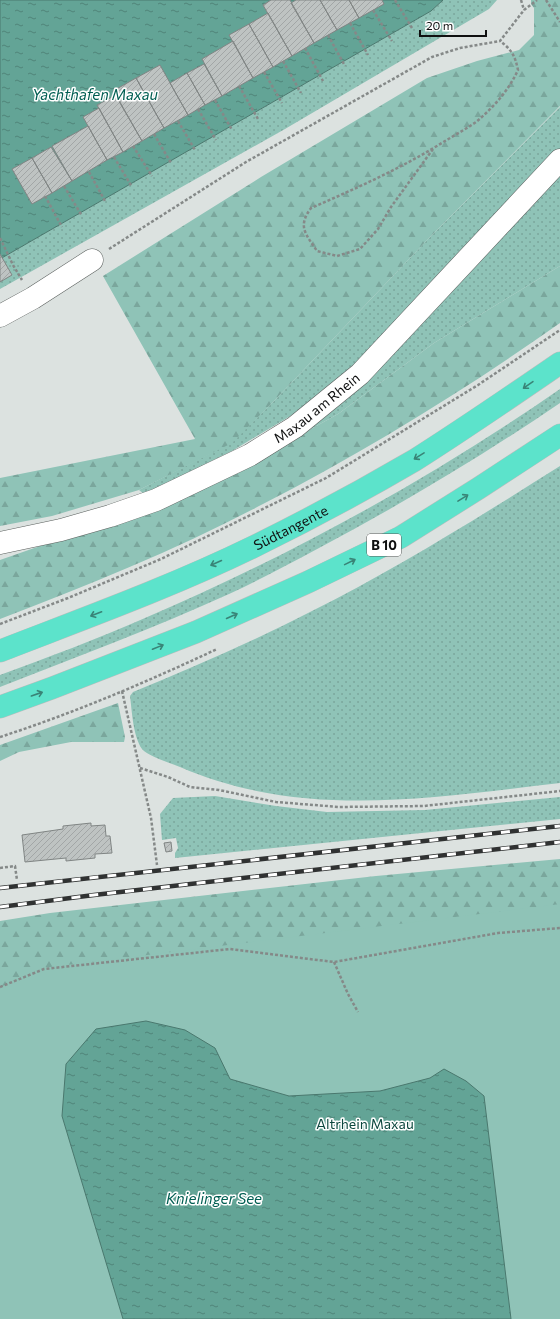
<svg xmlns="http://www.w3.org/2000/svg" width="560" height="1319" viewBox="0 0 560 1319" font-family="Commissioner,sans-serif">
	<defs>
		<pattern id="grass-dots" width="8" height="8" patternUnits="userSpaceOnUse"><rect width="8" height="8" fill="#8fc3b7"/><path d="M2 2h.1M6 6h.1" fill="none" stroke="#7aa69c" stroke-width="1.8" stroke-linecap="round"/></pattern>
		<pattern id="forest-firs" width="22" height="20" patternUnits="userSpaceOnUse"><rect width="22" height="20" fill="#8fc3b7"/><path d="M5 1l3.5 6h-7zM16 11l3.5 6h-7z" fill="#7aa69c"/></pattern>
		<pattern id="water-ripples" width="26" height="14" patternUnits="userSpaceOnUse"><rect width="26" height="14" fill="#63a496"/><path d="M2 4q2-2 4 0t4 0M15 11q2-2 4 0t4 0" fill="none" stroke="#508479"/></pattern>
		<pattern id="building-hatch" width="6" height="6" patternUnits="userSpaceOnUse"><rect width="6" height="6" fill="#bec3c2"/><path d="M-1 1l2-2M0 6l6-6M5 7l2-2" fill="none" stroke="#a2a6a6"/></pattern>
	</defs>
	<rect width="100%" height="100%" fill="#dce2e0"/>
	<!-- grass -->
	<path fill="url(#grass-dots)" d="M443,0h54l-8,9 -204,120 -285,160v-30l431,-248z
		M560,107v42l-175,188 -44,40 -49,38 -60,36 -88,43 -5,-4 93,-48 42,-41 157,-165z
		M560,174v92l-126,77 -96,71 -45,25 67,-51 50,-51 65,-72z
		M560,389v14c-78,53 -158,101 -241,145 -30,16 -60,32 -90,46 -75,34 -152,63 -229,93v-12c49,-18 97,-36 145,-57 145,-62 285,-139 415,-229z
		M560,466v317c-129,15 -257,37 -380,-16 -9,-4 -33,-11 -38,-18 -9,-13 -10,-38 -12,-53l3,-4c60,-25 121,-51 179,-81 86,-43 167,-94 248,-145z
		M215,796l61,10 51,6 98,-2 135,-13v22l-385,39v-5l3,-5 -2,-10 -14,2 -2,-26 13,-16z"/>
	<!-- forest -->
	<path fill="url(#forest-firs)" d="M531,0h29v106l-129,130 -157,165 -42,42 -93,47 -87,26 -52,10v-48l195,-39 -92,-163 158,-99 166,-99 50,-17 42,-11 15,-15v-27l-3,-4z
		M560,266v57c-95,67 -194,128 -297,181 -85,45 -174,81 -263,115v-59l63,-22 77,-21 100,-45 53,-33 45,-25 96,-71z
		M118,703l7,34 -1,5h-53l-52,10 -19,9v-16z
		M560,859v460h-560v-398l50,-8 326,-37z"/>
	<!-- park -->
	<path fill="#8fc3b7" d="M560,904v415h-560v-332l50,-20z"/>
	<!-- water -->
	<path fill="url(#water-ripples)" stroke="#4a786e" d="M0,0h443l-12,11 -431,248z
		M146,1021l39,9 30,18 15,31 59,17 91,-5 50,-13 14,-9 22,12 18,15 27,223h-388l-61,-203 4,-52 30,-35z"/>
	<!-- building -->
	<path fill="url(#building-hatch)" stroke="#808584" d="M271,0h19l24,43 -22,13 -29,-51z
		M296,0h24l17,30 -23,13 -23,-40z
		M320,0h29l10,18 -22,12z
		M349,0h33l2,4 -25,14z
		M268,13l24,43 -19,11 -24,-43z
		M249,24l24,43 -20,11 -24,-43z
		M233,41l20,37 -31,18 -20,-37z
		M204,64l18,32 -17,9 -18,-32z
		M160,65l28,50 -24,13 -28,-50z
		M187,73l18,32 -17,10 -18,-32z
		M136,78l28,50 -22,13 -29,-50z
		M116,95l26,46 -19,11 -26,-47z
		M99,108l24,44 -16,8 -24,-43z
		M88,126l19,34 -35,21 -20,-35z
		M51,147l21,34 -20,12 -20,-35z
		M32,158l20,35 -20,11 -20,-35z
		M0,254l12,21 -12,7z
		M91,823v3l14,-1 1,11h4l2,17 -17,1v4l-29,3v-3l-41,4 -3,-27 41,-6v-3z
		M171,842l1,9 -6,1 -2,-9z"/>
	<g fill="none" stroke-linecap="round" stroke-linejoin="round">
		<defs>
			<g id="minor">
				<path d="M0,316l33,-18 59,-38"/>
				<path id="s1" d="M0,543l61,-13 49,-14 46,-16 94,-45 45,-28 65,-53 200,-214"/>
			</g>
			<g id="highway">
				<path id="s2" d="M0,651c85,-33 171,-64 253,-104 55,-27 109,-56 162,-87 49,-31 97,-64 145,-97"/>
				<path d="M0,707l52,-19 144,-56 112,-50 93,-45 78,-49 81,-53"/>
			</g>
		</defs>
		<!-- minor casing -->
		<use href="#minor" stroke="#5b605e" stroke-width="23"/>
		<!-- highway casing -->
		<use href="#highway" stroke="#bcbcbc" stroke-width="23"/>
		<!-- path -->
		<path stroke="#858988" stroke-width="2.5" stroke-dasharray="3 2" stroke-linecap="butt" d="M395,0l17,28
			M521,0l3,10
			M546,0l14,22
			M373,10l19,31
			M350,23l18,32
			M328,35l17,31
			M305,48l18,33
			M283,61l18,32
			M264,72l18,31
			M239,86l19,33
			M215,100l17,30
			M198,109l18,31
			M178,121l17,29
			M154,134l17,29
			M133,146l19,30
			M433,149l-42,58 -13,22 -18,20 -23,7 -20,-5c-11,-17 -20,-24 -6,-43 46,-20 91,-40 134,-67 10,-6 21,-12 31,-19 17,-14 33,-32 42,-52 -3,-14 -6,-20 -18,-29
			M114,157l18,30
			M89,172l16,29
			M64,186l18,30
			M45,196l17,31
			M0,238l13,27 9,15
			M109,249l137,-87 186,-105 28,-9 40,-7 24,-31 13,-10
			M0,624l68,-26 93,-39 165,-81 152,-93 82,-55
			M122,691l29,127 6,47
			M0,737c74,-24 147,-55 217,-88
			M140,768l28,9 22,10 29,3 57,12 63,5 85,-1 136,-15
			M0,868l15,-2 2,14
			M334,962l14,32 10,18
			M0,987l44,-18 186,-20 55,7 49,6 164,-29 62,-5"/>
		<!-- minor -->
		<use href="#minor" stroke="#fff" stroke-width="22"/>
		<!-- highway -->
		<use href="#highway" stroke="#5ce3cb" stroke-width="22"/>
		<defs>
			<path id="rail" d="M0,888l560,-62
				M0,907l94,-12 466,-53"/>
		</defs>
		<!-- rail casing -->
		<use href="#rail" stroke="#303232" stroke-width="4.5"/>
		<!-- rail -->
		<use href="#rail" stroke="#fff" stroke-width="3" stroke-dasharray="9" stroke-linecap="butt"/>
	</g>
	<!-- one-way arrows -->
	<defs><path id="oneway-shaft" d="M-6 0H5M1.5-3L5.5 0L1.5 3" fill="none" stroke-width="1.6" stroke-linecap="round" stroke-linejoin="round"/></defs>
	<g stroke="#398477">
		<use href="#oneway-shaft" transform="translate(528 385) rotate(145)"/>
		<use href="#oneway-shaft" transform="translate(419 456) rotate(148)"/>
		<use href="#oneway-shaft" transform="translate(463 498) rotate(-32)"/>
		<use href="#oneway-shaft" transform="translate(350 562) rotate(-26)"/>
		<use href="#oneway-shaft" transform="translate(216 563) rotate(156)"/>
		<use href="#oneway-shaft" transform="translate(96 614) rotate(159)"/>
		<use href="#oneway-shaft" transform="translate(232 616) rotate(-24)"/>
		<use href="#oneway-shaft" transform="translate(158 647) rotate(-22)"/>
		<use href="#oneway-shaft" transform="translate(37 694) rotate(-19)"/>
	</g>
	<g text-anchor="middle" stroke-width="3" stroke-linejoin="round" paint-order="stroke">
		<!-- shield labels -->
		<rect fill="#fff" stroke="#575858" stroke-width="1" x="367" y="534" width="34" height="22" rx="3"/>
		<g font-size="13" font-weight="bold" fill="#0f1010">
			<text x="384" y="550">B 10</text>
		</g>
		<!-- street labels -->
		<g font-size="14" fill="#0f1010" stroke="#fff">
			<text dy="5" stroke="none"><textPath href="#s1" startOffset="348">Maxau am Rhein</textPath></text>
			<text dy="5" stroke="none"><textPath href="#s2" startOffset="316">Südtangente</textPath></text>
		</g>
		<!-- park labels -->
		<g font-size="14" fill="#0c473e" stroke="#fff">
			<text x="365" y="1129">Altrhein Maxau</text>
		</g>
		<!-- water labels -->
		<g font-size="15" font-style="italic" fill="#005e52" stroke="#fff">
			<text x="95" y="100">Yachthafen Maxau</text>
			<text x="214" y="1204">Knielinger See</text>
		</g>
	</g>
	<!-- scale -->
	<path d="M420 30v6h66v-6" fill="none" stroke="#0f1010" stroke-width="2"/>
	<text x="426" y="30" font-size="12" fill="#0f1010" stroke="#ffffff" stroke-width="3" paint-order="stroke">20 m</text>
</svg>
